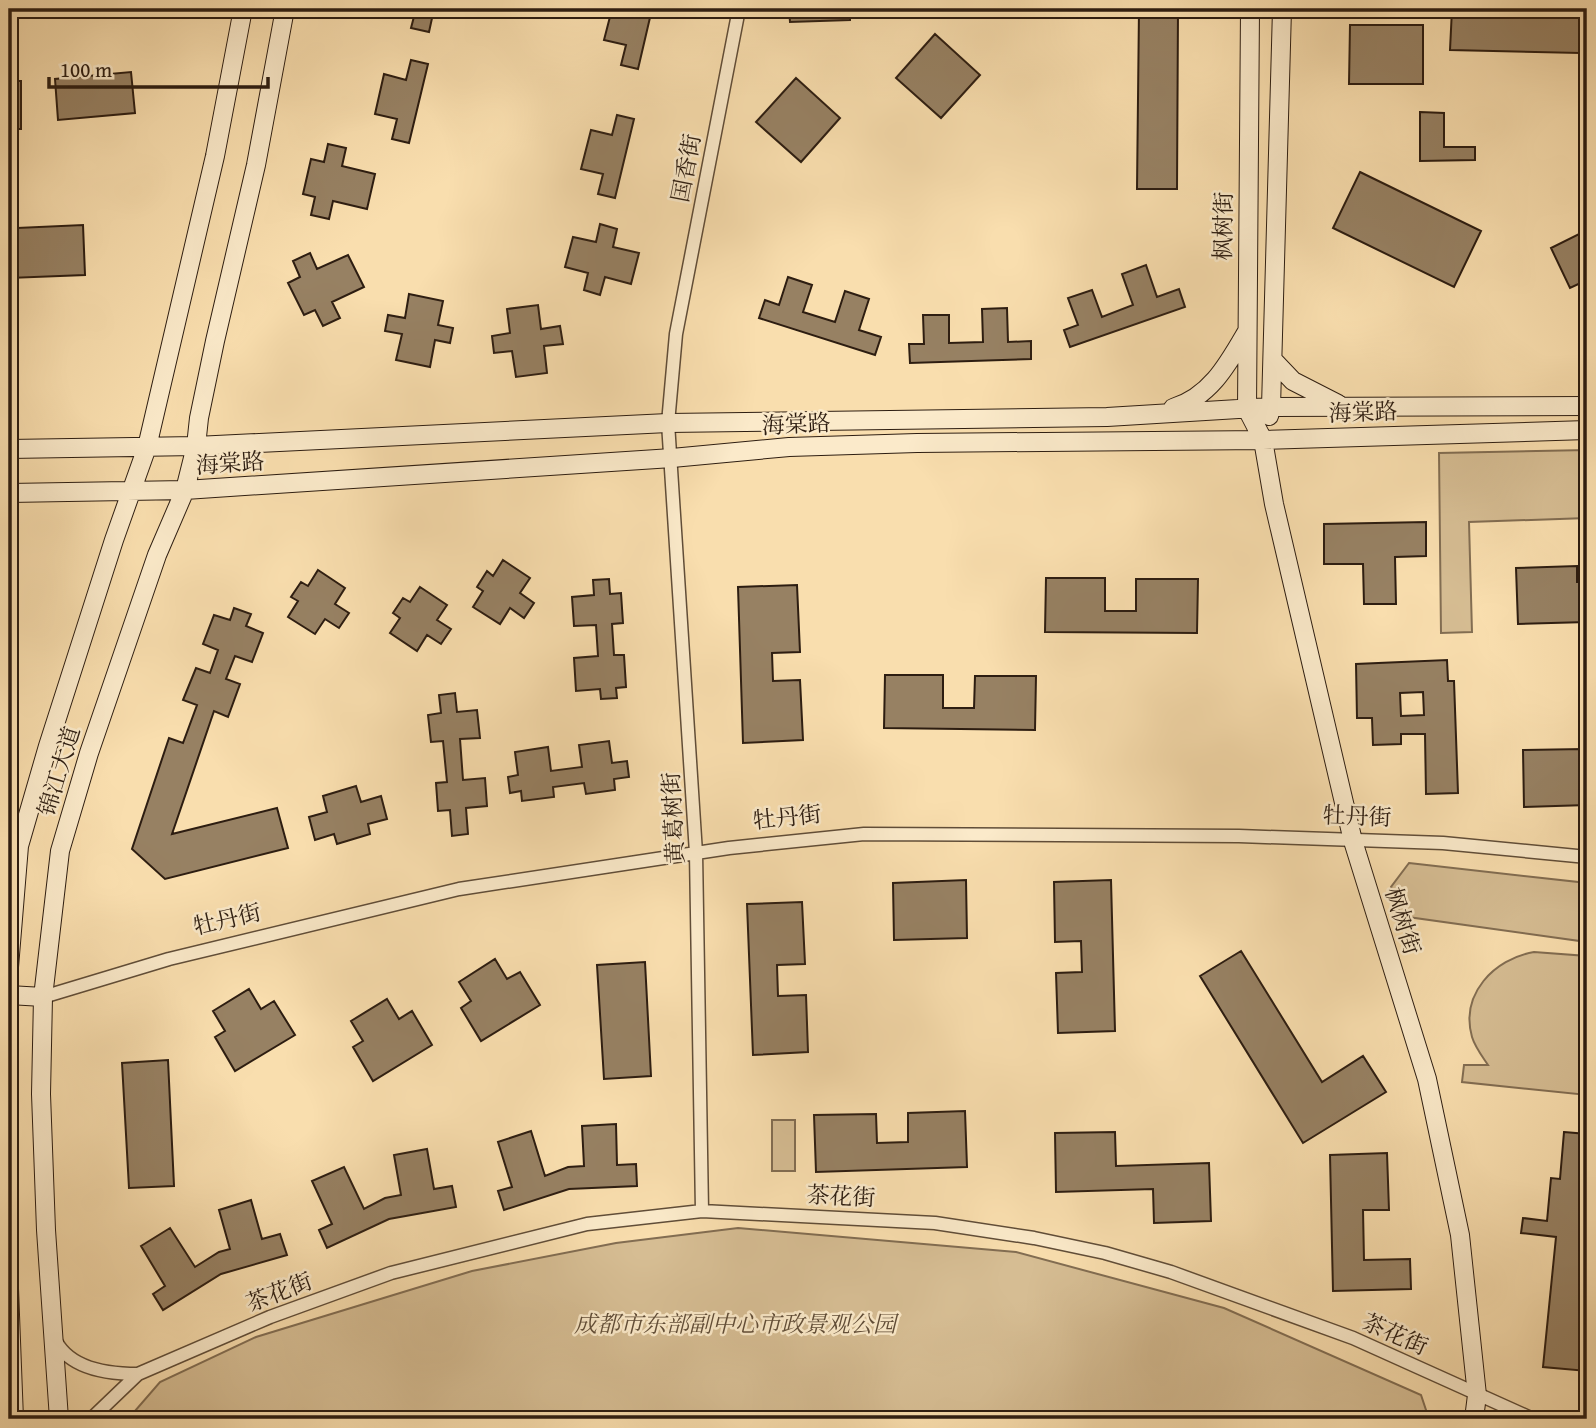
<svg xmlns="http://www.w3.org/2000/svg" width="1596" height="1428" viewBox="0 0 1596 1428" font-family="'Gentium Book Plus','Noto Serif SC',serif">
	<rect width="100%" height="100%" fill="#f9deae"/>
	<filter id="stains"><feTurbulence type="fractalNoise" baseFrequency=".00286" numOctaves="4"/><feColorMatrix values="0 0 0 0 .2 0 0 0 0 .09 0 0 0 0 .02 0 0 0 .5 -.17"/></filter>
	<radialGradient id="worn" r=".72"><stop offset=".6" stop-color="#630" stop-opacity="0"/><stop offset="1" stop-color="#630" stop-opacity=".3"/></radialGradient>
	<!-- green -->
	<path fill="#d6bd93" stroke="#826d52" stroke-width="2" d="M1587,450v68l-118,4 3,110 -31,1 -2,-180z
		M1409,863l178,20v59l-186,-26 -10,-29z
		M1534,952l53,4v139l-125,-13 2,-17h24c-6,-9 -13,-18 -16,-28 -12,-43 22,-78 62,-85z
		M772,1120h23v51h-23z
		M738,1228l278,24 208,56 197,87 8,24h-1301l32,-37 96,-45 216,-66 144,-28z"/>
	<!-- building -->
	<path fill="#978163" stroke="#2d1d11" stroke-width="2" fill-rule="evenodd" d="M416,9h18l-5,23 -18,-4z
		M612,9h40l-14,60 -17,-4 5,-20 -22,-5z
		M789,9h61v11l-60,2z
		M1139,9h39l-1,180h-40z
		M1452,9h130l-2,44 -130,-3z
		M1350,25h73v59h-74z
		M935,34l45,41 -39,43 -45,-40z
		M411,60l17,4 -19,79 -17,-4 5,-20 -22,-5 9,-40 22,6z
		M131,72l4,41 -77,7 -3,-41z
		M796,78l44,40 -39,44 -45,-40z
		M9,81h12v48h-12z
		M1420,112l24,1v34h31v13l-55,1z
		M617,115l17,4 -19,79 -17,-4 5,-20 -22,-5 10,-39 21,5z
		M328,144l18,4 -4,18 33,8 -8,35 -34,-8 -4,18 -18,-4 4,-18 -12,-3 8,-35 13,3z
		M1360,172l121,59 -27,56 -121,-59z
		M9,217l8,11 66,-3 2,50 -76,3z
		M600,224l17,5 -4,18 26,6 -8,31 -26,-7 -5,18 -16,-5 4,-17 -23,-6 8,-30 23,5z
		M1587,230v50l-17,8 -19,-40z
		M310,253l7,16 31,-14 16,32 -32,15 8,16 -17,8 -8,-16 -11,5 -16,-32 12,-6 -7,-16z
		M1146,265l11,32 22,-8 6,18 -115,40 -6,-17 14,-5 -10,-27 24,-8 10,27 31,-12 -11,-31z
		M788,277l24,8 -9,27 32,10 10,-31 24,8 -10,31 22,7 -6,18 -116,-37 6,-18 14,5z
		M409,294l34,7 -5,24 15,3 -3,15 -15,-3 -5,27 -34,-7 6,-26 -17,-3 3,-16 17,3z
		M538,305l3,24 19,-3 3,18 -19,2 3,27 -31,4 -4,-26 -18,2 -2,-17 18,-3 -3,-24z
		M1007,308l1,34 23,-1v18l-121,4 -1,-19h15l-1,-29h26v28l34,-1 -1,-33z
		M1426,522v34l-31,1 1,47h-32l-1,-40h-39v-40z
		M503,560l27,18 -10,15 14,10 -10,15 -14,-10 -10,16 -27,-17 10,-16 -6,-4 10,-16 6,5z
		M1577,566v16h5v15h5v25l-69,2 -2,-56z
		M318,570l27,18 -10,16 14,9 -10,15 -14,-9 -10,15 -27,-17 10,-16 -7,-4 10,-15 7,4z
		M1046,578h59v33h31v-32h62l-1,54 -152,-1z
		M609,579l1,15 11,-1 2,30 -11,1 2,31h10l2,32 -10,1 1,10 -16,1 -1,-10 -24,2 -2,-33 24,-2 -2,-31 -22,1 -2,-29 22,-2 -1,-15z
		M797,585l3,67 -28,1 1,28 27,-1 3,60 -60,3 -5,-156z
		M420,587l27,18 -10,15 14,9 -10,15 -14,-9 -10,16 -27,-18 10,-15 -7,-5 10,-15 7,4z
		M234,608l17,6 -5,12 17,7 -11,29 -17,-6 -9,23 14,5 -12,33 -14,-6 -42,123 105,-26 11,40 -123,31 -33,-30 37,-111 14,5 14,-38 -14,-5 13,-32 14,5 8,-23 -15,-6 11,-29 16,5z
		M1447,660l1,21h6l4,112 -32,1 -1,-60h-24v10l-28,1 -1,-27h-15l-1,-54zM1423,692l1,23 -23,1 -1,-23z
		M885,675h58v33h31l1,-32h61l-1,54 -151,-2z
		M455,693l2,19 20,-2 3,28 -20,1 3,41 22,-2 2,28 -21,2 2,26 -16,2 -2,-26 -12,1 -2,-28 11,-1 -4,-41 -12,1 -3,-27 13,-2 -2,-18z
		M609,741l3,22 15,-2 2,16 -15,2 1,11 -29,4 -2,-11 -31,4 1,10 -32,4 -1,-10 -11,2 -2,-16 10,-2 -3,-23 33,-5 3,24 31,-4 -3,-22z
		M1583,749v13h3l1,43 -63,2 -1,-57z
		M356,786l5,16 20,-6 6,23 -19,5 2,10 -33,10 -3,-10 -19,6 -6,-23 18,-5 -4,-16z
		M966,880l1,58 -73,2 -1,-57z
		M1111,880l4,151 -57,2 -2,-60 26,-1 -1,-31 -26,1 -1,-60z
		M802,902l3,62 -28,1 1,31 28,-1 2,57 -55,3 -6,-151z
		M1241,951l81,131 41,-26 23,36 -83,51 -103,-167z
		M495,959l12,20 13,-7 20,33 -59,36 -20,-33 10,-7 -12,-19z
		M645,962l6,114 -47,3 -7,-114z
		M249,989l12,20 13,-8 21,34 -60,36 -20,-34 10,-6 -12,-20z
		M387,999l12,20 13,-8 20,34 -59,36 -20,-34 10,-6 -12,-20z
		M168,1060l6,126 -45,2 -7,-125z
		M965,1111l2,56 -151,5 -2,-57 62,-1 1,29 31,-1v-29z
		M616,1124l1,41 19,-1 1,22 -68,3 -65,21 -6,-19 14,-4 -14,-45 33,-11 14,45 23,-9 16,-1 -2,-40z
		M1115,1132l1,34 93,-3 2,58 -57,2 -1,-34 -97,3 -1,-59z
		M1564,1132l23,2v237l-44,-4 13,-130 -35,-4 2,-15 24,3 4,-43 9,1z
		M427,1149l7,40 18,-3 4,21 -67,12 -62,29 -8,-18 13,-6 -20,-43 32,-14 20,42 21,-11 16,-3 -7,-40z
		M1387,1153l2,57h-26l1,50 46,-1 1,30 -78,2 -3,-136z
		M251,1200l11,39 18,-5 7,21 -66,19 -58,36 -10,-16 12,-8 -24,-40 29,-18 25,39 24,-15 11,-3 -11,-39z"/>
	<g fill="none" stroke-linecap="round" stroke-linejoin="round">
		<defs>
			<path id="street" d="M43,997l126,-38 290,-70 270,-41 135,-14 375,2 204,7 144,14
				M702,1211l-6,-358 -28,-430 8,-89 63,-325
				M54,1337c13,32 55,37 84,37
				M91,1419l47,-45 132,-57 121,-44 196,-49 115,-13 233,12 99,15 71,15 66,19 182,66 180,81"/>
			<path id="secondary" d="M1250,9l-3,400 16,31 11,64 79,337 74,238 33,156 17,160 -3,24
				M1273,360l20,21 45,23
				M1173,408c37,-11 55,-44 73,-75
				M1269,416l2,-9 11,-398
				M9,449l187,-3 472,-23 439,-6 164,-10 316,-1
				M9,493l176,-3 487,-32 117,-11 128,-4 346,-3 324,-10
				M9,967l10,-121 29,-100 66,-206 33,-93 68,-291 28,-147
				M9,995l34,2
				M9,1289l5,130
				M59,1419l-13,-189 -5,-136 2,-97 17,-146 29,-98 68,-198 28,-65 11,-44 3,-28 16,-77 41,-176 29,-156"/>
		</defs>
		<!-- street casing -->
		<use href="#street" stroke="#604d38" stroke-width="15"/>
		<!-- secondary casing -->
		<use href="#secondary" stroke="#2d1d11" stroke-width="20"/>
		<!-- street -->
		<use href="#street" stroke="#fbeaca" stroke-width="12"/>
		<!-- secondary -->
		<use href="#secondary" stroke="#fbeaca" stroke-width="18"/>
	</g>
	<g text-anchor="middle" stroke-width="5" stroke-linejoin="round" paint-order="stroke">
		<!-- street labels -->
		<g font-size="23" fill="#2d1d11" stroke="#fbeaca">
			<text transform="translate(686 168) rotate(-79)" y="8">国香街</text>
			<text transform="translate(1223 226) rotate(-89)" y="8">枫树街</text>
			<text transform="translate(1363 412) rotate(-2)" y="8">海棠路</text>
			<text transform="translate(796 424) rotate(-3)" y="8">海棠路</text>
			<text transform="translate(230 463) rotate(-4)" y="8">海棠路</text>
			<text transform="translate(59 771) rotate(-73)" y="8">锦江大道</text>
			<text transform="translate(1357 816) rotate(2)" y="8">牡丹街</text>
			<text transform="translate(787 817) rotate(-6)" y="8">牡丹街</text>
			<text transform="translate(673 818) rotate(-93)" y="8">黄葛树街</text>
			<text transform="translate(227 919) rotate(-13)" y="8">牡丹街</text>
			<text transform="translate(1403 921) rotate(73)" y="8">枫树街</text>
			<text transform="translate(841 1196) rotate(3)" y="8">茶花街</text>
			<text transform="translate(279 1292) rotate(-21)" y="8">茶花街</text>
			<text transform="translate(1395 1334) rotate(24)" y="8">茶花街</text>
		</g>
		<!-- park labels -->
		<g font-size="23" font-style="italic" fill="#604d38" stroke="#fbeaca">
			<text x="735" y="1332">成都市东部副中心市政景观公园</text>
		</g>
	</g>
	<!-- margin -->
	<rect width="1596" height="1428" fill="none" stroke="#f9deae" stroke-width="35"/>
	<rect x="10" y="10" width="1575" height="1407" fill="none" stroke="#2d1d11" stroke-width="3.5"/>
	<rect x="18" y="18" width="1561" height="1393" fill="none" stroke="#2d1d11" stroke-width="2"/>
	<!-- scale -->
	<path d="M49 77v10h219v-10" fill="none" stroke="#2d1d11" stroke-width="3.5"/>
	<text x="60" y="77" font-size="21" fill="#2d1d11" stroke="#fbeaca" stroke-width="5" paint-order="stroke">100 m</text>
	<rect width="100%" height="100%" filter="url(#stains)"/>
	<rect width="100%" height="100%" fill="url(#worn)"/>
</svg>
